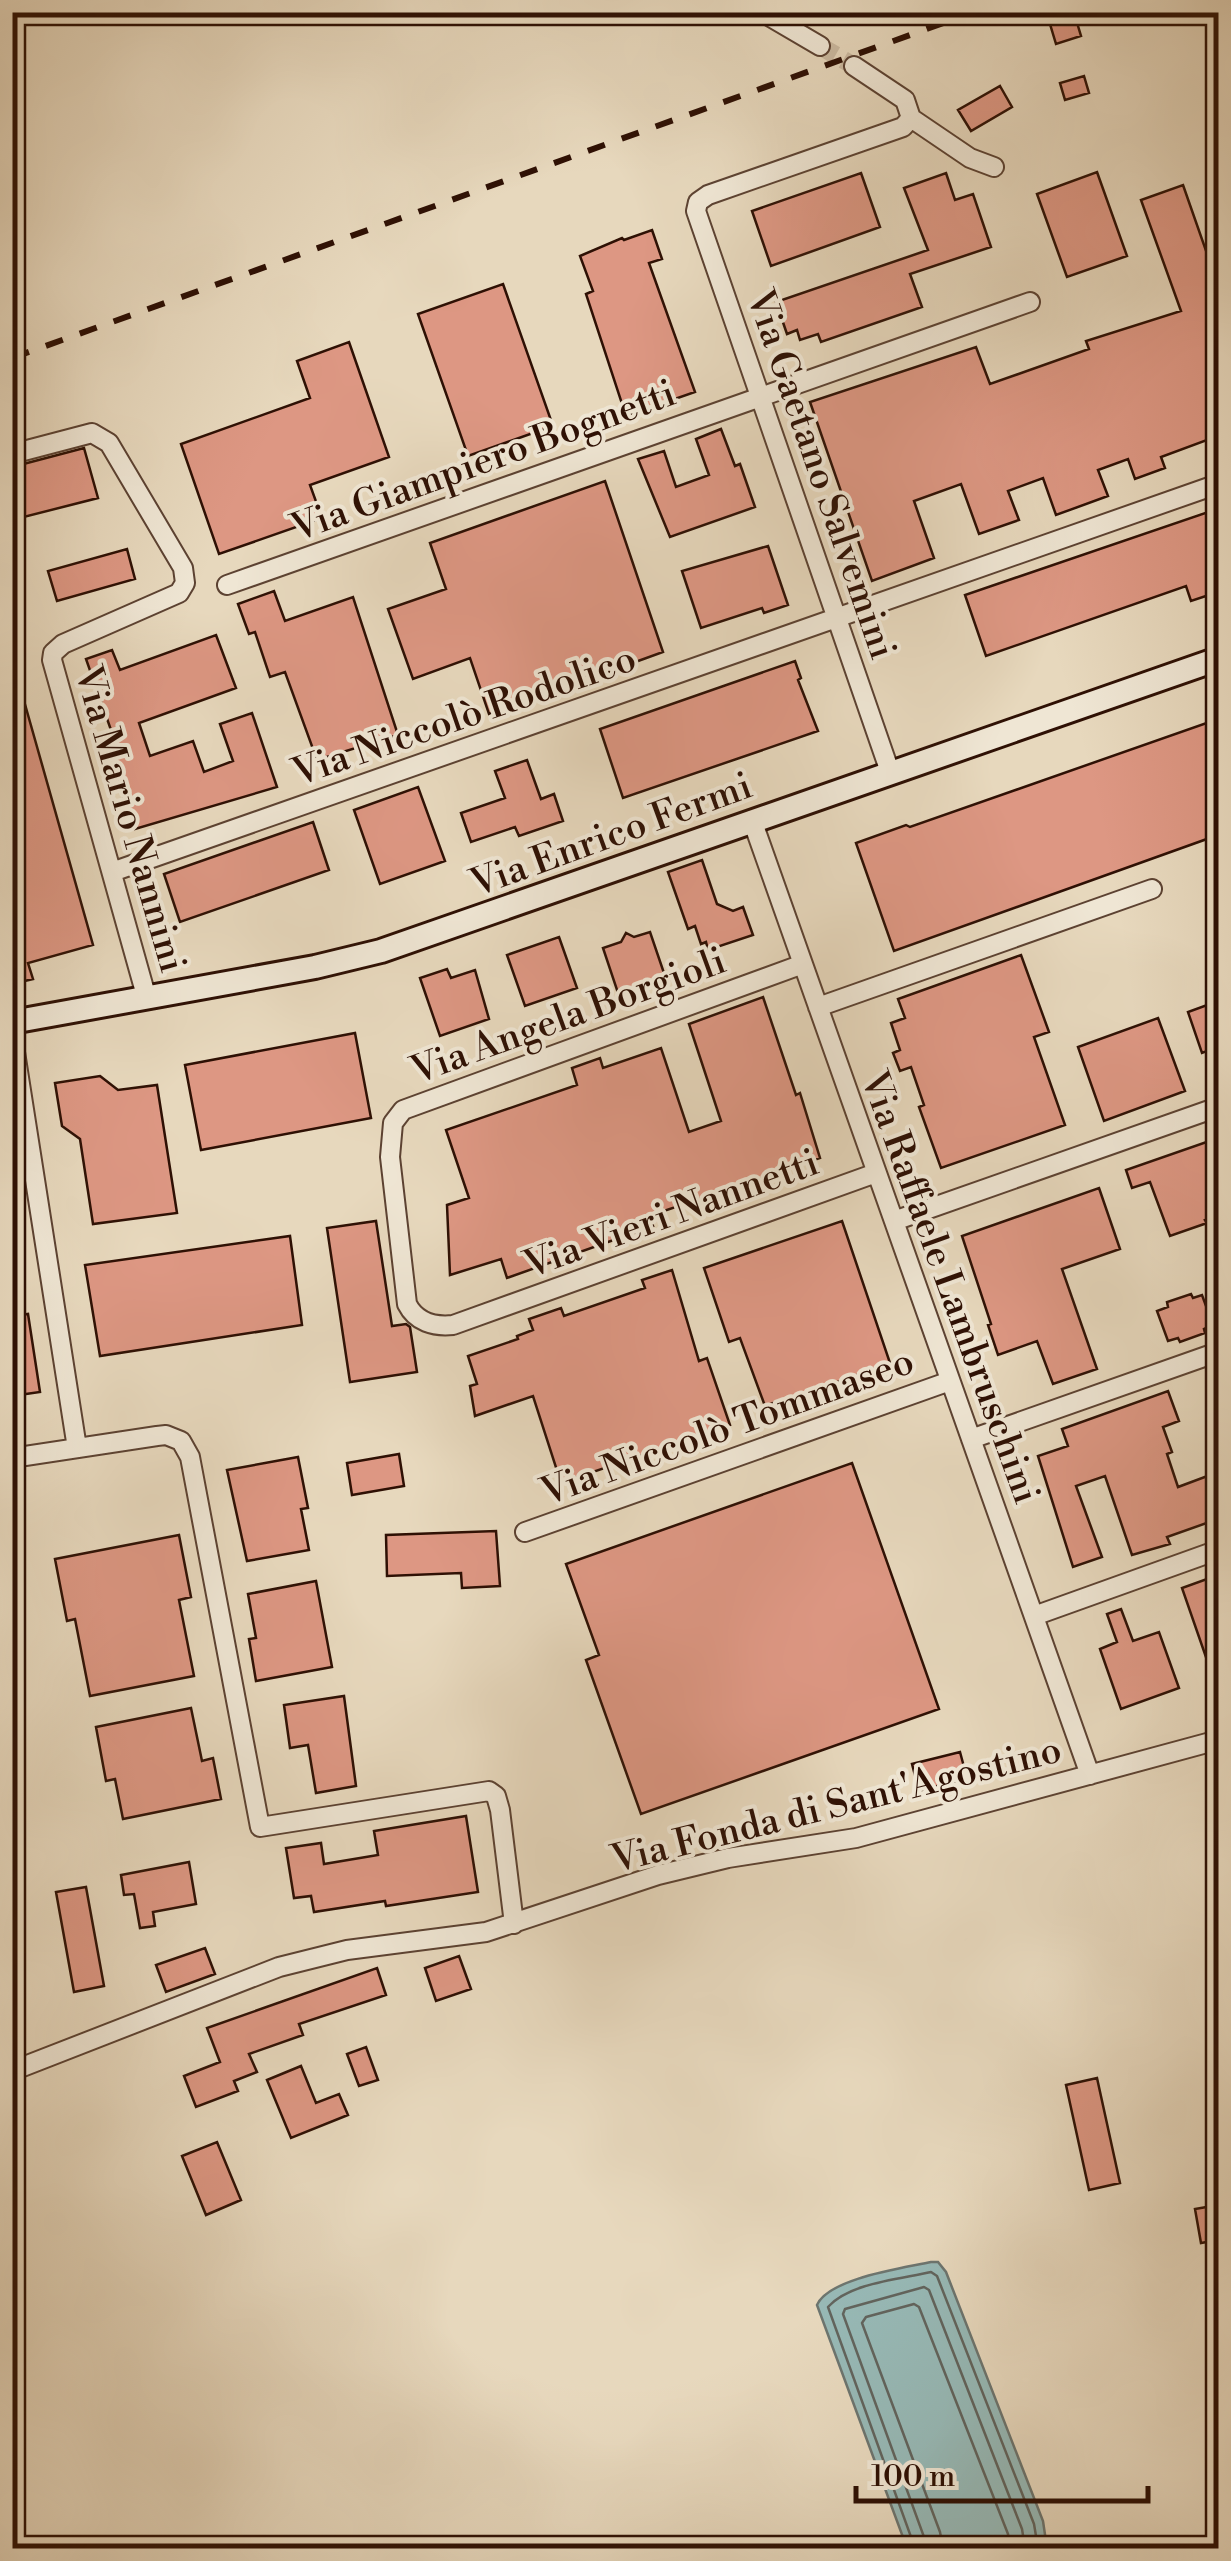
<svg xmlns="http://www.w3.org/2000/svg" width="1231" height="2561" viewBox="0 0 1231 2561" font-family="'Libre Bodoni',serif">
	<rect width="100%" height="100%" fill="#e7d8bd"/>
	<filter id="stains"><feTurbulence type="fractalNoise" baseFrequency=".002" numOctaves="4"/><feColorMatrix values="0 0 0 0 .2 0 0 0 0 .09 0 0 0 0 .02 0 0 0 .5 -.17"/></filter>
	<radialGradient id="worn" r=".72"><stop offset=".6" stop-color="#630" stop-opacity="0"/><stop offset="1" stop-color="#630" stop-opacity=".3"/></radialGradient>
	<!-- water -->
	<path fill="#97b9b6" stroke="#6d756f" stroke-width="2.5" d="M931,2262h7l8,10 97,249 4,27h-140l-90,-243c12,-27 87,-37 114,-43z"/>
	<g fill="none" stroke-linecap="round" stroke-linejoin="round">
		<!-- shore -->
		<path stroke="#62645d" stroke-width="2.5" d="M915,2548l-87,-241c21,-24 72,-28 103,-35l6,4 97,248 4,24
			M928,2548l-85,-234 2,-5 79,-22 5,3 93,239 3,19
			M943,2548l-3,-16 -78,-209 4,-6 48,-13 5,3 89,227 2,14"/>
	</g>
	<!-- building -->
	<path fill="#dd9783" stroke="#2e1004" stroke-width="2.5" d="M1075,16l6,20 -25,8 -6,-20z
		M1084,76l5,17 -24,7 -5,-17z
		M1000,86l12,21 -41,24 -13,-21z
		M1097,172l30,84 -60,21 -30,-83z
		M861,173l19,54 -109,39 -19,-55z
		M946,173l9,27 18,-6 18,53 -81,27 12,33 -101,35 -3,-8 -18,6 -3,-10 -10,4 -11,-32 152,-52 -24,-62z
		M1183,185l35,100v151l-57,21 4,11 -30,11 -7,-20 -30,11 10,26 -52,19 -13,-37 -35,13 11,29 -40,14 -18,-50 -47,17 20,57 -62,23 -62,-179 166,-55 14,37 99,-35 -3,-8 95,-30 -40,-111z
		M652,230l10,29 -13,4 46,129 -69,24 -40,-122 7,-3 -13,-35 42,-18 2,2z
		M503,284l50,142 -85,30 -50,-142z
		M349,342l40,115 -79,28 12,33 -103,36 -38,-110 129,-46 -13,-37z
		M721,429l14,37 5,-2 15,43 -85,30 -32,-78 26,-8 12,36 33,-12 -13,-36z
		M84,448l14,50 -86,22v-53z
		M605,481l58,171 -58,21 -1,-4 -27,9 -7,8 -22,1 2,6 -61,21 -19,-56 -57,21 -25,-70 58,-20 -16,-46z
		M1214,510l4,13v69l-27,9 -5,-15 -200,70 -21,-61z
		M768,546l20,59 -24,8 -2,-5 -61,20 -19,-57z
		M127,549l8,30 -78,22 -9,-30z
		M274,591l11,30 68,-24 45,138 -81,25 -32,-88 -15,5 -15,-45 -6,2 -11,-30z
		M216,635l20,53 -97,35 11,33 43,-15 11,31 29,-11 -13,-37 32,-11 25,74 -142,42 -22,-61 5,-1 -6,-18 5,-2 -31,-88 26,-9 8,20z
		M795,661l6,17 -3,2 20,51 -195,67 -23,-69z
		M17,676l76,269 -65,18 5,16 -21,5v-307z
		M1218,719v116l-324,116 -38,-108 50,-18 4,2z
		M527,760l14,39 13,-5 9,27 -44,15 -4,-9 -44,15 -10,-29 44,-15 -10,-27z
		M418,787l27,74 -65,23 -26,-74z
		M313,822l16,48 -149,52 -16,-48z
		M702,860l15,44 16,7 10,-4 10,28 -45,15 -2,-8 -5,2 -6,-18 -7,3 -20,-57z
		M650,932l15,44 -47,17 -15,-45 18,-6 5,-9 8,4z
		M559,937l18,51 -52,18 -18,-51z
		M1021,955l28,77 -15,5 31,88 -124,43 -22,-61 5,-2 -13,-38 -11,4 -7,-18 7,-3 -9,-27 14,-5 -7,-19z
		M447,969l4,9 24,-8 14,49 -49,17 -20,-58z
		M763,997l33,98 4,-2 20,65 -171,58 4,10 -146,52 -6,-19 -51,16 -3,-70 22,-7 -23,-68 131,-45 -5,-17 28,-10 3,10 58,-20 28,84 32,-11 -32,-97z
		M1218,1001v46l-16,6 -14,-41z
		M1158,1018l27,73 -81,30 -26,-74z
		M355,1033l16,85 -170,32 -16,-85z
		M100,1076l18,14 39,-5 20,128 -84,11 -13,-85 -18,-13 -7,-43z
		M1218,1138v77l-13,5 2,3 -37,13 -20,-54 -18,6 -6,-18z
		M1099,1188l21,61 -58,20 35,100 -44,15 -16,-43 -39,14 -10,-30 3,-1 -29,-88z
		M376,1221l16,105 14,-2 4,3 7,45 -67,10 -23,-154z
		M842,1221l48,142 -72,26 2,5 -27,9 -3,-6 -25,9 -25,-68 -11,4 -25,-74z
		M290,1236l12,89 -202,31 -15,-91z
		M672,1270l27,91 8,-3 23,67 -169,58 -28,-87 -58,20 -5,-30 7,-2 -9,-28 50,-17 -1,-3 16,-6 -4,-11 32,-11 3,8 81,-28 -3,-8z
		M1191,1294l2,4 9,-3 11,30 -9,4 1,4 -25,9 -2,-4 -10,3 -11,-30 11,-4 -1,-5z
		M28,1314l12,78 -28,4v-80z
		M1168,1391l11,30 -16,6 9,25 -5,2 11,33 40,-15v47l-51,18 3,7 -38,11 -27,-79 -29,10 26,71 -29,10 -35,-111 30,-10 -6,-17z
		M399,1454l5,32 -52,9 -5,-32z
		M298,1457l10,51 -7,1 8,41 -62,11 -20,-91z
		M852,1463l87,246 -298,105 -55,-154 13,-5 -33,-91z
		M496,1531l4,55 -38,2 -1,-15 -74,3 -1,-41z
		M179,1535l12,62 -12,3 15,76 -104,20 -15,-77 -8,2 -12,-62z
		M1218,1575v110l-2,1 -34,-98z
		M316,1581l16,86 -76,14 -7,-42 7,-1 -8,-44z
		M1121,1609l12,32 26,-9 20,56 -58,21 -21,-60 17,-7 -10,-28z
		M344,1696l12,90 -40,7 -8,-48 -18,3 -6,-43z
		M191,1708l11,53 11,-3 8,41 -98,20 -8,-40 -9,2 -10,-54z
		M960,1752l7,26 -48,13 -7,-27z
		M466,1816l12,76 -92,14 -1,-5 -71,11 -3,-16 -17,2 -8,-50 35,-5 3,21 54,-9 -4,-24z
		M189,1862l7,42 -43,8 2,14 -15,2 -6,-34 -10,1 -3,-20z
		M86,1887l18,99 -30,6 -18,-100z
		M205,1948l10,26 -49,18 -10,-27z
		M459,1956l12,33 -35,12 -11,-33z
		M377,1968l9,27 -87,29 4,11 -54,19 8,18 -23,9 4,10 -42,16 -12,-31 36,-14 -13,-34z
		M366,2047l12,33 -19,6 -12,-32z
		M301,2066l15,37 23,-9 9,21 -57,23 -24,-58z
		M1097,2078l23,105 -31,7 -23,-105z
		M217,2142l24,58 -35,15 -24,-59z
		M1218,2205v18l-3,1 3,16 -17,3 -6,-34z"/>
	<g fill="none" stroke-linecap="round" stroke-linejoin="round">
		<!-- street-tunnel -->
		<path stroke="#cbbaa1" stroke-width="18" stroke-dasharray="18 9" stroke-linecap="butt" d="M820,46l34,20"/>
		<defs>
			<path id="street" d="M762,12l58,34
				M854,66l51,34 6,18
				M911,118l59,40 24,9
				M12,454l80,-21 17,10 74,125 2,15 -6,10 -116,51 -10,9 -1,7 95,339
				M227,585l803,-283
				M890,772l-194,-561 2,-9 10,-7 195,-68 8,-9
				M752,820l338,955
				M112,872l1106,-388
				M803,964l-400,146 -10,13 -3,34 17,147c9,18 27,23 46,21l423,-152
				M818,1007l334,-118
				M12,1033l65,415
				M894,1221l324,-114
				M971,1439l247,-87
				M12,1458l145,-22 9,-1 15,6 9,16 70,370 229,-36 7,5 4,14 14,114
				M525,1532l425,-151
				M1034,1616l184,-66
				M12,2071l267,-104 68,-17 139,-18 172,-57 70,-17 128,-20 362,-98"/>
			<path id="secondary" d="M12,1022l303,-55 66,-16 837,-292"/>
		</defs>
		<!-- street casing -->
		<use href="#street" stroke="#5c4232" stroke-width="22"/>
		<!-- secondary casing -->
		<use href="#secondary" stroke="#2e1004" stroke-width="28"/>
		<!-- street -->
		<use href="#street" stroke="#efe6d4" stroke-width="18"/>
		<!-- secondary -->
		<use href="#secondary" stroke="#efe6d4" stroke-width="22"/>
		<!-- rail -->
		<path stroke="#2e1004" stroke-width="6" stroke-dasharray="18 18" stroke-linecap="butt" d="M12,358l962,-346"/>
	</g>
	<g text-anchor="middle" stroke-width="8" stroke-linejoin="round" paint-order="stroke">
		<!-- street labels -->
		<g font-size="38" fill="#2e1004" stroke="#efe6d4">
			<text transform="translate(483 460) rotate(-20)" y="13">Via Giampiero Bognetti</text>
			<text transform="translate(822 474) rotate(71)" y="13">Via Gaetano Salvemini</text>
			<text transform="translate(464 715) rotate(-19)" y="13">Via Niccolò Rodolico</text>
			<text transform="translate(131 819) rotate(74)" y="13">Via Mario Nannini</text>
			<text transform="translate(611 834) rotate(-20)" y="13">Via Enrico Fermi</text>
			<text transform="translate(568 1015) rotate(-20)" y="13">Via Angela Borgioli</text>
			<text transform="translate(671 1213) rotate(-20)" y="13">Via Vieri Nannetti</text>
			<text transform="translate(951 1287) rotate(70)" y="13">Via Raffaele Lambruschini</text>
			<text transform="translate(727 1426) rotate(-20)" y="13">Via Niccolò Tommaseo</text>
			<text transform="translate(836 1804) rotate(-14)" y="13">Via Fonda di Sant'Agostino</text>
		</g>
	</g>
	<!-- margin -->
	<rect width="1231" height="2561" fill="none" stroke="#e7d8bd" stroke-width="50"/>
	<rect x="15" y="15" width="1201" height="2531" fill="none" stroke="#2e1004" stroke-width="5"/>
	<rect x="25" y="25" width="1181" height="2511" fill="none" stroke="#2e1004" stroke-width="2.5"/>
	<!-- scale -->
	<path d="M856 2486v15h292v-15" fill="none" stroke="#2e1004" stroke-width="5"/>
	<text x="871" y="2486" font-size="30" fill="#2e1004" stroke="#efe6d4" stroke-width="8" paint-order="stroke">100 m</text>
	<rect width="100%" height="100%" filter="url(#stains)"/>
	<rect width="100%" height="100%" fill="url(#worn)"/>
</svg>
